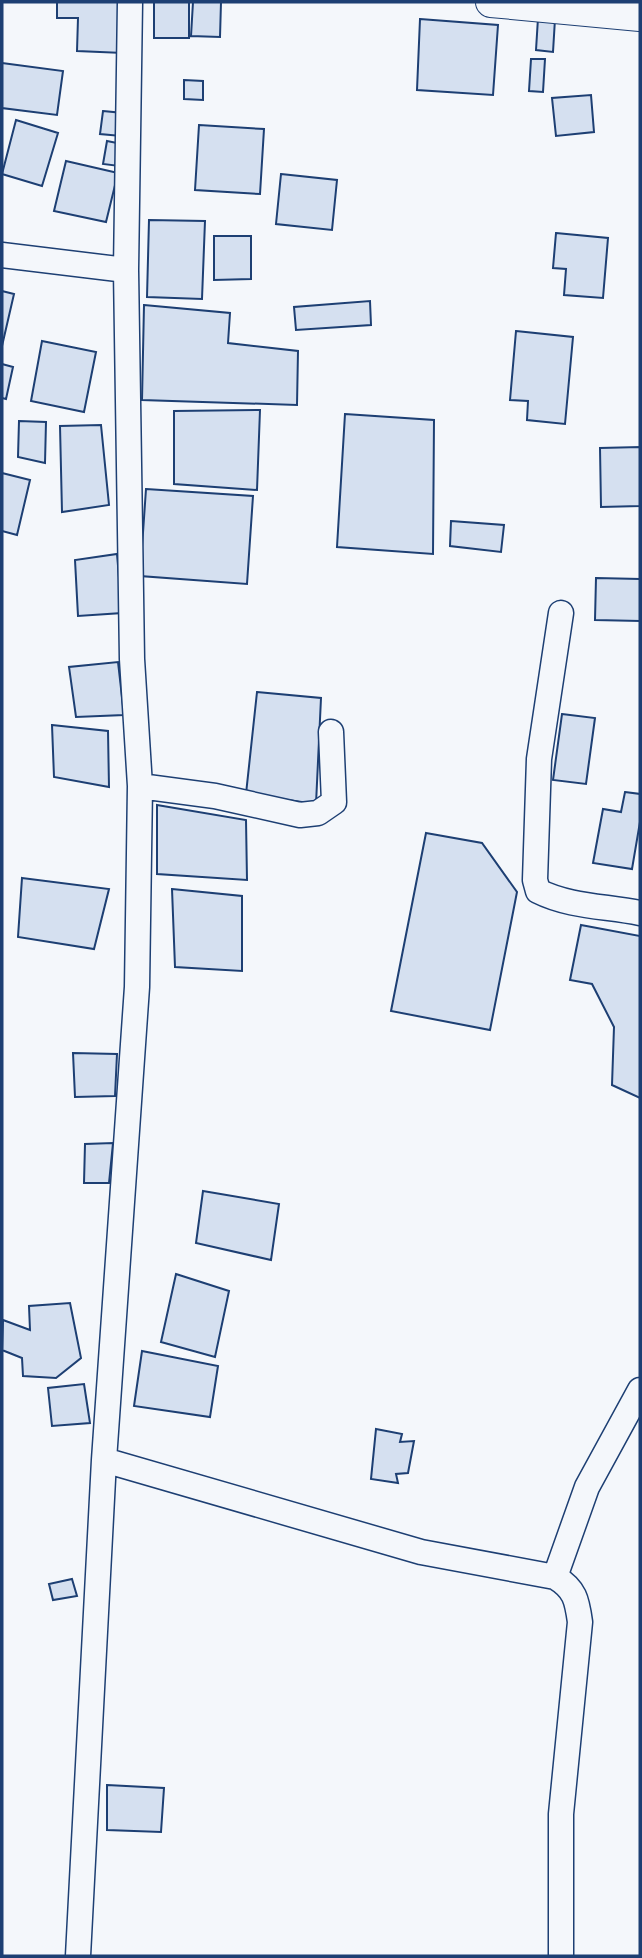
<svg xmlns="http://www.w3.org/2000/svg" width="642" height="1958" viewBox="0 0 642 1958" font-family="'Golos Text',sans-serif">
	<rect width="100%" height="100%" fill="#f4f7fb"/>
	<!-- building -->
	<path fill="#d5e0f0" stroke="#1d3f73" stroke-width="2" d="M57,2h68l-2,51 -46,-2 1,-33h-21z
		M154,2h35v36h-35z
		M193,2h28l-1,35 -29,-1z
		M538,18l17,1 -2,33 -17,-2z
		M420,19l78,6 -5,70 -76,-5z
		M531,59h14l-2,33 -14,-1z
		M2,63l61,8 -6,44 -55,-7z
		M184,80l19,1v19l-19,-1z
		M591,95l3,37 -38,4 -4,-38z
		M103,111l20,2 -2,23 -21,-2z
		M16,120l42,13 -16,53 -40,-12z
		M199,125l65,4 -4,65 -65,-4z
		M107,141l15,3 -3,22 -16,-2z
		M66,161l52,12 -12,49 -52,-11z
		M281,174l56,6 -5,50 -56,-6z
		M149,220l56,1 -3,78 -55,-2z
		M556,233l52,5 -5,60 -39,-3 2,-26 -13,-1z
		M214,236h37v43l-37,1z
		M2,291l12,3 -12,52z
		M370,301l1,24 -75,5 -2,-23z
		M144,305l86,8 -2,30 70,8 -1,54 -155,-5z
		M516,331l57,6 -8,87 -38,-4 1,-19 -18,-1z
		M42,341l54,11 -12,60 -53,-11z
		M2,364l11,3 -7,32 -4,-1z
		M260,410l-3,80 -83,-6v-73z
		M345,414l89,6 -1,134 -96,-7z
		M19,421l27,1 -1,41 -27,-6z
		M101,425l8,80 -47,7 -2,-86z
		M640,447v59l-39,1 -1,-59z
		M2,473l28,7 -13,55 -15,-4z
		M146,489l107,7 -6,88 -107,-8z
		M451,521l53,4 -3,27 -51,-6z
		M117,554l5,59 -44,3 -3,-56z
		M596,578l44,1v42l-45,-1z
		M118,662l6,53 -48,2 -7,-50z
		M257,692l64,6 -5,106 -70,-10z
		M562,714l33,4 -9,66 -33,-4z
		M52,725l56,6 1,56 -55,-10z
		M625,792l15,2v28l-8,47 -39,-6 10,-54 18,3z
		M157,805l89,15 1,60 -90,-6z
		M426,833l56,10 35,49 -27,138 -99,-19z
		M22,878l87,11 -15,60 -76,-12z
		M172,889l70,7v75l-67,-4z
		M581,925l59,11v162l-28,-13 2,-58 -22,-43 -22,-4z
		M73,1053l44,1 -2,42 -40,1z
		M113,1143l-4,40h-25l1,-39z
		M203,1191l76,13 -8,56 -75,-17z
		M176,1274l53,17 -14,66 -54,-15z
		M70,1303l11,55 -25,20 -33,-2 -1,-18 -20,-8 1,-30 27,10 -1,-24z
		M142,1351l76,15 -8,51 -76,-11z
		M84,1384l6,39 -38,3 -4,-38z
		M376,1429l26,5 -2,8 14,-1 -6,32 -12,1 2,9 -27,-4z
		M72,1579l5,17 -24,4 -4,-16z
		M107,1785l57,3 -3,44 -54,-2z"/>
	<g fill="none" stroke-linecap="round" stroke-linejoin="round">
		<defs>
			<path id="minor" d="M2,255l124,15
				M561,613l-22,146 -4,121 3,11c32,16 68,15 102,22
				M140,786l75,10 85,19 18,-2 16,-11 -3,-70
				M104,1460l317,92 134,25c20,12 22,23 25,45l-19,192v142
				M555,1577l32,-90 53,-97
				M78,1956l26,-496 33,-473 3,-201 -8,-127 -6,-389 4,-268"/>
			<path id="tertiary" d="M491,2l149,14"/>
		</defs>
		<!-- minor casing -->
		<use href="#minor" stroke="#1d3f73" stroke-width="27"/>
		<!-- tertiary casing -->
		<use href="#tertiary" stroke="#1d3f73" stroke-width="32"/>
		<!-- minor -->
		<use href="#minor" stroke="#f4f7fb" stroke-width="24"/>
		<!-- tertiary -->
		<use href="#tertiary" stroke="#f4f7fb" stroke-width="30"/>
	</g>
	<!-- border -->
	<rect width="642" height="1958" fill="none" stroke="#1d3f73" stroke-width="7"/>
</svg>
